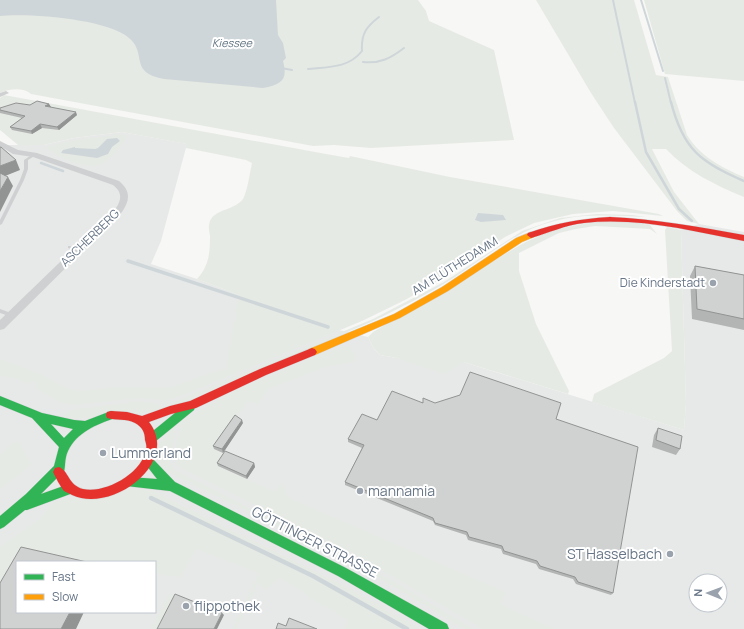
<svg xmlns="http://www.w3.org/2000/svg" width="744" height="629" viewBox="0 0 744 629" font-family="Manrope,sans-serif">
	<rect width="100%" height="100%" fill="#f7f7f6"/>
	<!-- built -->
	<path fill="#e7e9e8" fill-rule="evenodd" d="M122,132l65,12 -26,97 -10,23 46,15 129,48 42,10 6,12 6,6 17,3 66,4 221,68 2,-27 -5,-173 18,-6 45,8v397h-744v-484h44l30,-7zM17,562h138v50h-138zM696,581h24v24h-24z"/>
	<!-- green -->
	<path fill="#e6eae4" d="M0,0h418l8,11 3,10 65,29 20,90 -143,8 -37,-3 -21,1 -282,-52c-8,-7 -22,-5 -31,-1z
		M536,0h98l22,75 12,2 19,58c13,21 35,33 57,42v20c-29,-12 -56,-25 -78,-48h-14l22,43 25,32 -12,-3 -10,-10 -63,-83 -23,-35z
		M644,0h100v81l-79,-7z
		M4,95l322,59 23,4 1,-2 100,21 209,37 4,2 -50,-5 -40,3 -39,9 -29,14 -67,44 -33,19 -43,21 -181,75 -16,4 -25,-2 -68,7 -12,-3 -26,-15 4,-3 -6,-3 -4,3 -10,-5 -18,-4v-16l42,16 28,15 13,1 35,-4 51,1 47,-17 10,-2 13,-74 -42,-16c12,-13 13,-26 13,-43 -1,-5 -2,-10 0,-15 5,-12 25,-11 33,-22 4,-6 7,-27 9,-36l-6,-3 -60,-12v-4l-64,-12 -48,6 -30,7h-26l-18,-15v-32z
		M123,134l4,4c-7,7 -13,17 -21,23 -15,13 -48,-4 -61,-14l25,-6z
		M597,214l35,1 14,2c-30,-1 -61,-4 -91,4 -38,9 -68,35 -100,56 -27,17 -55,31 -84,45l-198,84 -1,-3 201,-84 71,-37 78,-51 38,-13z
		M623,221l27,4 7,9 -7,-5 -55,-3 -19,3 -17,4 -40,20v18l17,53 33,67 -1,3 -105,-32 -19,12 -47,-16 -17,-3 -6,-6 -6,-12 5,-5 149,-88c36,-18 61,-22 101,-23z
		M667,227l14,3 5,173 -2,27 -92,-28 2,-8 70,-36 8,-7 -7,-121z
		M341,346l9,1 6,10 -3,5 -28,5 -58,22 -9,15 -11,-3 -32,48 11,5 -8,13 57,25 7,-10 5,13 4,4 214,93 -4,13 53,24h-71l-129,-75 -175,-87 -4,-9v-5l6,-29 2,-4 52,-29z
		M135,402l19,1 8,3 -7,6 -81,7 -10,-3 8,-6z
		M174,426l1,4 -6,30 5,10 95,48 -2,3 -96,-48c-4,-3 -10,-7 -12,-11 -8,-10 8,-29 15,-36z
		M16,441l5,4 10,20 -31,24v-34z
		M132,489l21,2 199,99 68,39h-75l3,-9 -13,-7 -3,-5 -3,2 -3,-5 -3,2 -3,-5 -3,1 -3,-5 -3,2 -4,-6 -27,-16 -15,12 -7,-8 -22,47h-3l26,-56 -63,-24 -16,28 -25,-3v-12h-138l-17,51v-66l43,-30 5,-9 4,-5 17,-5z
		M272,519l126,65 75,45h-8l-81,-48 -114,-59z
		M170,594l7,3 -17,32h-9z"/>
	<!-- water -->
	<path fill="#cfd6d9" d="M0,0h276l2,35 5,8 3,15 -3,3c5,19 -1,23 -20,27l-99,-9c-36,-7 -16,-25 -35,-41 -21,-19 -100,-25 -129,-22z
		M117,138l3,3 -8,6 -4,7 -11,4 -36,-5 2,-3 12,-3v1l20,1 3,-1 9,-9z
		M478,213l25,2 3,5 -25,2 -6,-2z"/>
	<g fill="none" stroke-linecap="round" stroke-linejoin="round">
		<!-- stream-far3 -->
		<path stroke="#cfd6d9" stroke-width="2" d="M613,0l22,103
			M641,0l22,71
			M363,62c17,2 28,-4 41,-14
			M281,68l11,2
			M308,69c20,-2 41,-1 54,-18 -1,-17 4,-24 17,-34
			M665,78l6,25"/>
		<!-- stream-far2 -->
		<path stroke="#cfd6d9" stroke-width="2.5" d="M635,102l11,50 33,57 13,12
			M671,102c12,47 29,60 73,79
			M41,163l22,8"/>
		<!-- stream-far1 -->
		<path stroke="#cfd6d9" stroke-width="3.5" d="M128,261l200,66"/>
		<!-- stream -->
		<path stroke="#cfd6d9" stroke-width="4.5" d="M151,498l162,78 94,53"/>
		<defs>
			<path id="fast" d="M0,396l42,17 32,7 11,1 26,-10 4,1 1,3 -1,3c-18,6 -39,15 -47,33 -4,8 -2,17 -5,25l-5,1 -17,17 28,-10 4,1 2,4 -2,4 -46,17h-2l-21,17 -4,2v-13l26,-22 28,-28 5,-19 -27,-29 -32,-13zM51,424l22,5 -9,9z
				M190,403l4,1 1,3 -1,3 -38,31 -4,2 -4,-2 -1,-3 1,-3 38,-31z
				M148,456l4,2 23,24 171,86 101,56 2,5h-20l-91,-53 -168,-85 -44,-5 -2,-4 2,-4 4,-1 27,2 -14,-18 1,-3z"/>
			<path id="slow" d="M531,232l3,1 1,2 -1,2 -12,5 -74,49 -48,27 -85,37h-6l-2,-3 2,-3 85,-35 48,-27 74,-49z"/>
			<path id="jam" d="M610,217c45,2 89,10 134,18v6c-52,-10 -106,-24 -160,-18 -19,2 -35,10 -53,15l-4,-3 1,-2c29,-10 51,-14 82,-16z
				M312,348l3,1 2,3 -2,3 -49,20 -70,33 -25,6 -22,8c32,41 -38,92 -77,73 -2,-1 -6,-3 -8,-4 -4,-5 -8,-13 -11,-19l2,-4 4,-1c10,4 9,18 24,22 22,5 60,-16 63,-40 1,-2 0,-6 -1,-9 0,-8 -3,-13 -10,-17 -9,-5 -19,-2 -28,-5l-1,-3 1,-3 4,-1 16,1 15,4 28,-10 20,-5 70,-32z"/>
		</defs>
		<!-- fast casing -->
		<use href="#fast" stroke="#d4d5d6" stroke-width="1"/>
		<!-- slow casing -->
		<use href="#slow" stroke="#d4d5d6" stroke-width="1"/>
		<!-- jam casing -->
		<use href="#jam" stroke="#d4d5d6" stroke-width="1"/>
		<!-- lane -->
		<path fill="#cfd0d1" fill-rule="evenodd" d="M33,154h1l2,1 -8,5v9l-4,11 -22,44 -2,1v-5l20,-40 4,-11v-9z
			M68,246h2l10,3v1l-2,1 -10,-3z
			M0,309l14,5 1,1 -3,2 -12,-4z"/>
		<!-- street -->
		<path fill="#cfd0d1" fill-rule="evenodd" d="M6,91l3,2 -9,4v-4z
			M0,141l18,9 19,3 82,28c12,10 11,19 3,31l-118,117 -4,1v-10l116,-112c6,-9 6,-16 -3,-23l-80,-28 -20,-3 -13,-8z"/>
		<!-- fast -->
		<use href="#fast" fill="#30b455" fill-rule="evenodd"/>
		<!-- slow -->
		<use href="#slow" fill="#ff9f0a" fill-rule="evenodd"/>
		<!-- jam -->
		<use href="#jam" fill="#e5322d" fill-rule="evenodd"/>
	</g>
	<!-- wall -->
	<path fill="#b3b5b5" d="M49,104l2,3h-1l27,8 -18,15 -17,-2 -10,6 -20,-4 -2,-3 12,-9 -22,-5v-5z
		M695,266l49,9v55l-52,-11 -2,-43z
		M423,398l12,5 121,16 57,174 -2,2 -35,-11 -3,-5 -34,-10 -3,-5 -33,-10 -2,-5 -33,-9 -2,-5 -31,-10 -2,-4 -88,-36v-3l17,-34 -14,-6v-3l29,-19 46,-18z
		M243,423l-20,30 -9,-4 -1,-3z
		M658,428l22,21 -4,6 -24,-8 2,-12z
		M217,463h37l1,4 -8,12 -29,-13z"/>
	<!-- shaded-wall -->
	<path fill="#929393" d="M49,104l2,3 -5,3 -1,-4z
		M76,112l1,3 -18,15 -2,-3z
		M40,124l2,4 -10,6 -1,-3z
		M16,160l4,10 -20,8v-12z
		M8,177l5,9 -13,26v-21z
		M242,420l1,3 -20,30 -1,-4z
		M254,463l1,4 -8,12 -1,-3z
		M70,612h14l-8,17h-15z
		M222,613l2,2 -7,14h-3z"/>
	<!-- building -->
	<path fill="#d0d2d2" stroke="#929393" d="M37,101l12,3 -4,2 31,6 -19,15 -17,-3 -9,7 -21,-4 15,-11 -25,-6v-2l16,-5 14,2z
		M0,147h1l15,13 -16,6z
		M0,173l8,4 -8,14z
		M695,266l49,9v44l-47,-10z
		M470,372l91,31 -5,16 82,28 -25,146 -35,-11 -3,-5 -35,-11 -3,-5 -33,-10 -2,-5 -33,-9 -2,-5 -32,-9 -2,-5 -88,-36 19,-37 -16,-6 14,-25 15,6 15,-29 31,12v-5l12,5 25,-8z
		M235,415l7,5 -20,29 -9,-3z
		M658,428l24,8 -2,13 -24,-9z
		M225,451l29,12 -8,13 -29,-13z
		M21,547l66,15h-70v50h53l-9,17h-61v-46z
		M175,594l47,19 -8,16h-57z
		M289,618l28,11h-41l2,-6 8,3z"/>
	<!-- markers -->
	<g fill="#99a2ad" stroke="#fff" stroke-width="1.5">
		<circle cx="713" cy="283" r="4"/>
		<circle cx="103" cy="453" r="4"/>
		<circle cx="360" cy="491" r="4"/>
		<circle cx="670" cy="554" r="4"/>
		<circle cx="186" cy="606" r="4"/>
	</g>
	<g text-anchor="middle" stroke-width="4" stroke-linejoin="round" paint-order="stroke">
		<!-- far-water labels -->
		<g font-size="11" font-style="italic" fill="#637682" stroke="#fff">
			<text x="232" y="47">Kiessee</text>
		</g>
		<!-- street labels -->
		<g font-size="12" fill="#677586" stroke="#fff">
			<text transform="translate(90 238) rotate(-44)" y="4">ASCHERBERG</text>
			<text transform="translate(455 266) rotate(-32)" y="4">AM FLÜTHEDAMM</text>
		</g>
		<!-- poi labels -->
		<g font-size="12" fill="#677586" stroke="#fff" text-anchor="end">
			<text x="705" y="287">Die Kinderstadt</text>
		</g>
		<!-- near-poi labels -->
		<g font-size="14" fill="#677586" stroke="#fff" text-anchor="start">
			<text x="111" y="458">Lummerland</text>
			<text x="368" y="496">mannamia</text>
			<text x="662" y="559" text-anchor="end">ST Hasselbach</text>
			<text x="194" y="611">flippothek</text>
		</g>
		<!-- near-street labels -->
		<g font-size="14" fill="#677586" stroke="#fff">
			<text transform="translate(315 542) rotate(27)" y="5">GÖTTINGER STRASSE</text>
		</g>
	</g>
	<!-- legend -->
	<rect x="16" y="561" width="140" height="52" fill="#ffffff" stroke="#c2c8cf"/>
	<rect x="24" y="574" width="20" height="6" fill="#30b455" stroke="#c2c8cf"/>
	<text x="52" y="581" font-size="12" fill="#677586">Fast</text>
	<rect x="24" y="594" width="20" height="6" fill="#ff9f0a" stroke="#c2c8cf"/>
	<text x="52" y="601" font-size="12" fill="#677586">Slow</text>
	<!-- north arrow -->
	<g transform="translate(708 593) rotate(271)"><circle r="19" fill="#ffffff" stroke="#c2c8cf"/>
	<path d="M0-3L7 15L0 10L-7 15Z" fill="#99a2ad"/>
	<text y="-6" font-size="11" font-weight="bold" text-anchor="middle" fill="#677586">N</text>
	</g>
</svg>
